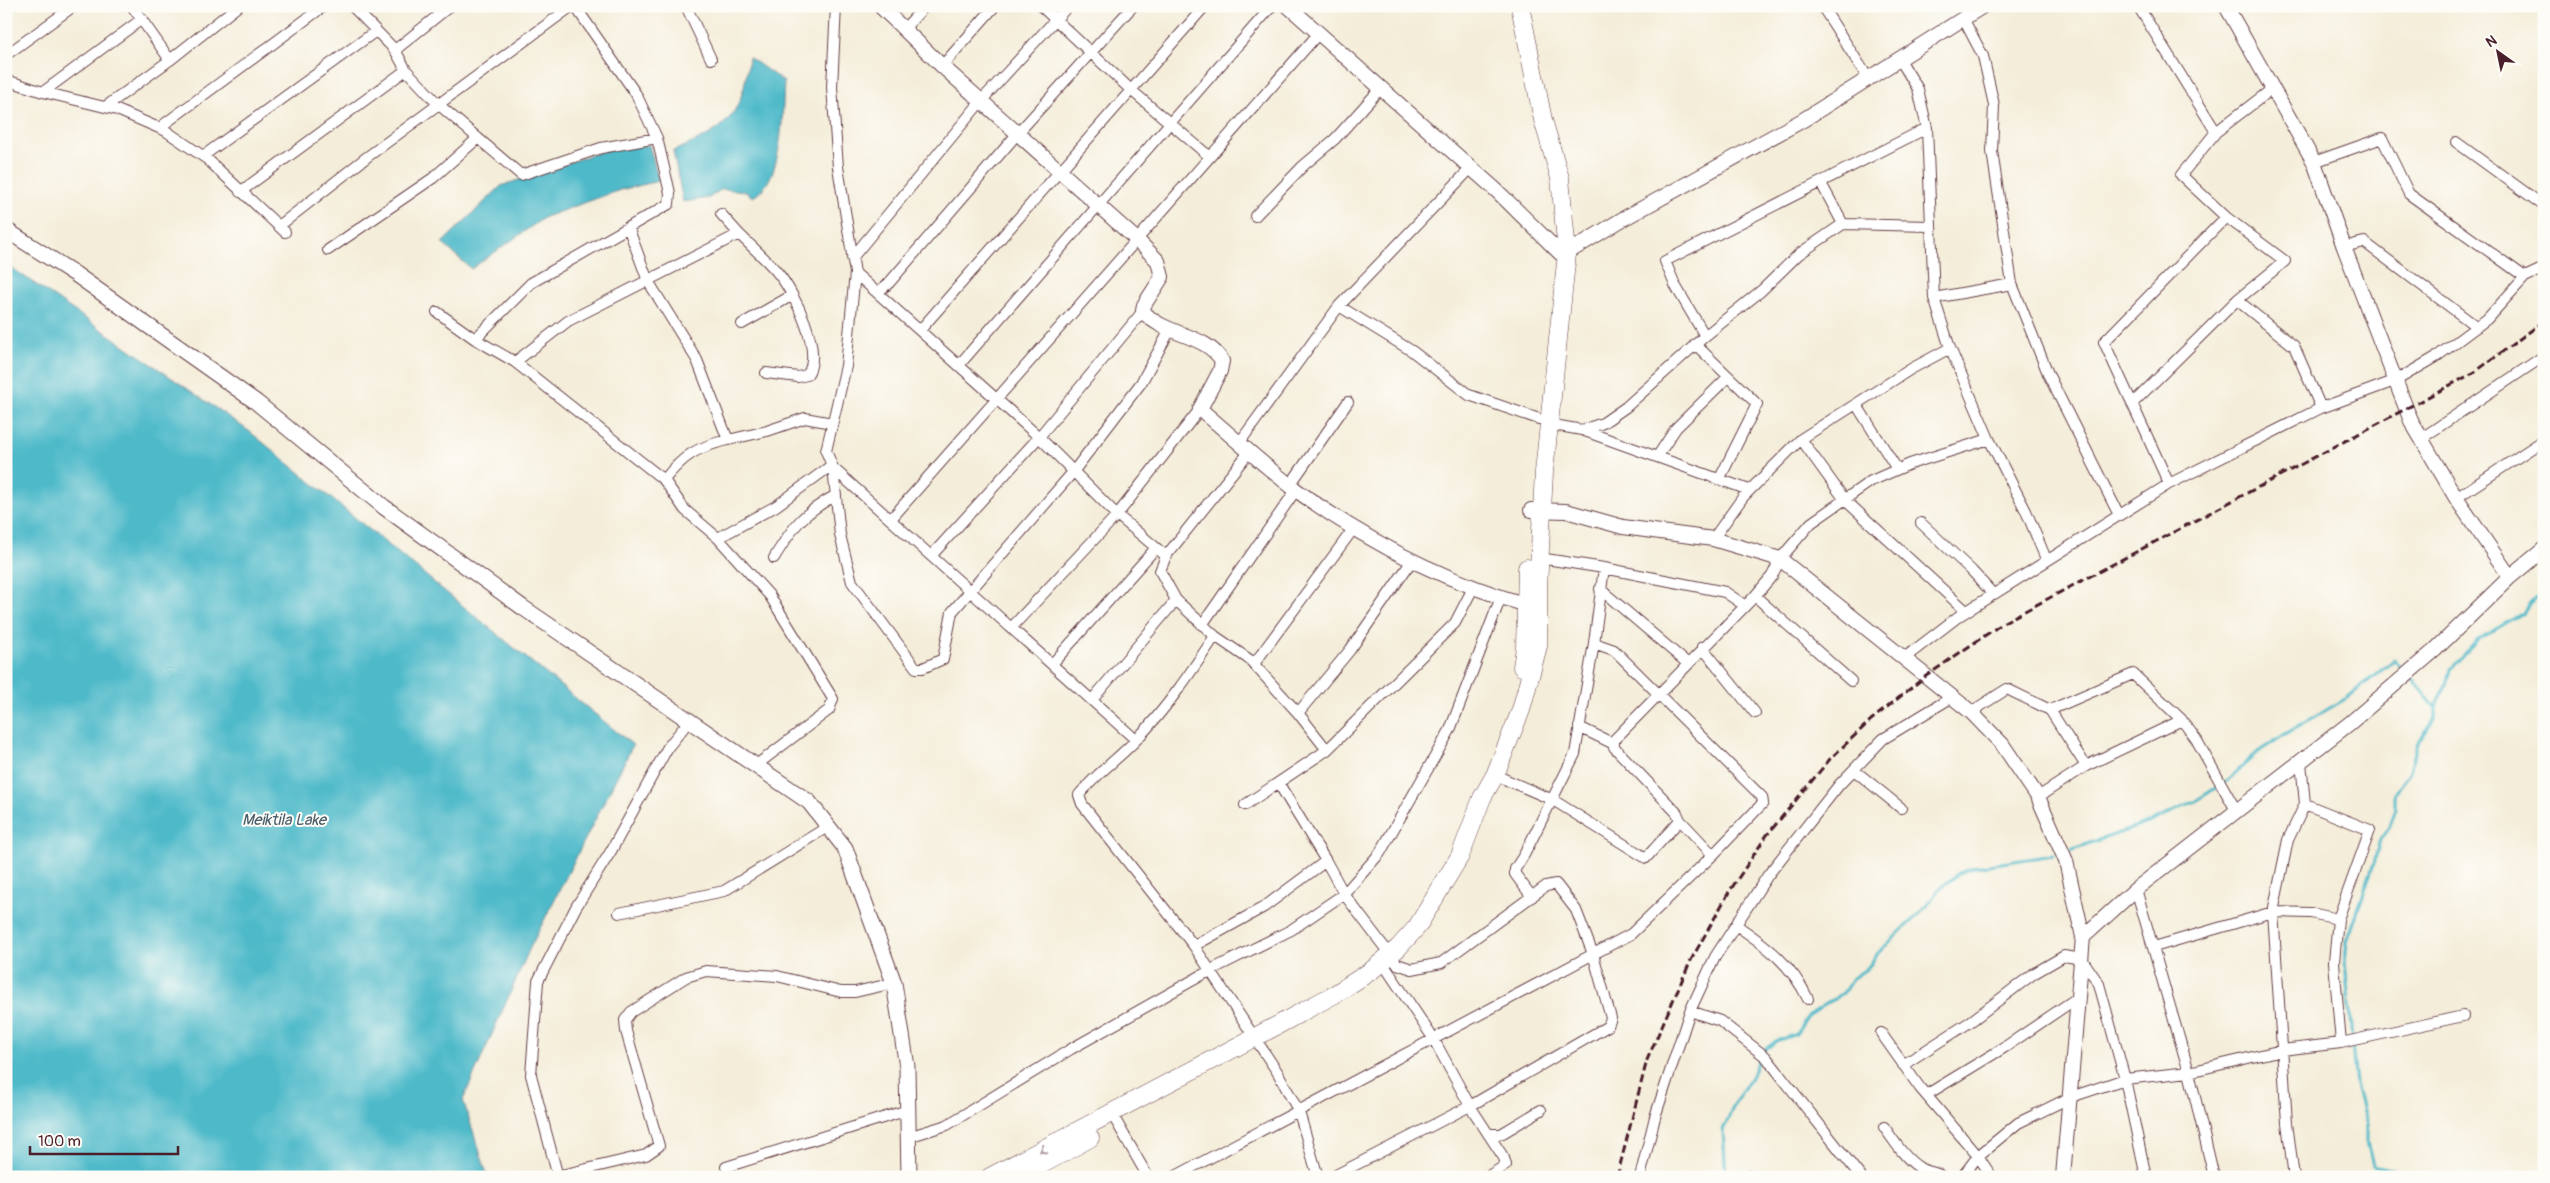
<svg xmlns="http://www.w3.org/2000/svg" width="2550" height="1183" viewBox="0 0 2550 1183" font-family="Pangolin,sans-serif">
	<rect width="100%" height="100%" fill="#fdfcf7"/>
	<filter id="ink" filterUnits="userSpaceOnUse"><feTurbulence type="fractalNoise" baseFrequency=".02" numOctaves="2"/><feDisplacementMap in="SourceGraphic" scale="10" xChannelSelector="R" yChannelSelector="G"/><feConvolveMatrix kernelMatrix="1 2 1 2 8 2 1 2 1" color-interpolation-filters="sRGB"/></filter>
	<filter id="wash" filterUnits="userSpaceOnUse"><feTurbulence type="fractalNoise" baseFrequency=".0096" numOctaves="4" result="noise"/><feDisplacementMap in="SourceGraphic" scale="20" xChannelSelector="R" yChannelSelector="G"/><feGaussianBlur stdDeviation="1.12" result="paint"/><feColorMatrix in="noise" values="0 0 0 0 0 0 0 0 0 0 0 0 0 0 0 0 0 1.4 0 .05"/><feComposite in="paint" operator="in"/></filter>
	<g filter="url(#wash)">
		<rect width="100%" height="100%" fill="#f4edd9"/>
		<!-- water -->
		<path fill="#4db9c9" stroke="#4c6c7a" d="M749,57l35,25c-2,32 0,99 -31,115l-9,-6 -22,-2 -13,9 -26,4 -10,-51c55,-22 69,-34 76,-94z
			M649,145l10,36 -39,9 -75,27 -74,52 -29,-26 59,-57 104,-36z
			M6,264l243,167 384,314 -103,203 -67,152 25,77h-482z"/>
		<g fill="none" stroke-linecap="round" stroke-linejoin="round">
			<!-- stream -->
			<path stroke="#4db9c9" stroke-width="3" d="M2409,676l26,31
				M2070,850l78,-27 46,-21 34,-22 30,-28 29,-19 60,-35 47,-38 11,12
				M2352,1038l-7,-76 2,-20 28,-82 5,-21 9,-13 6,-18v-15l15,-22 8,-29 17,-23v-12l11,-21 4,-17 29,-30 44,-26 5,-8 16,-12
				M2352,1045l4,39 11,41v17l6,23 31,7 5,5
				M1726,1177l-3,-47 13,-29 15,-24 11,-25 14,-11 20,-7 12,-18 35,-23 10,-15 16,-11 8,-13 50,-48 12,-17 20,-16 17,-6 77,-12"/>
		</g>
	</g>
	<g filter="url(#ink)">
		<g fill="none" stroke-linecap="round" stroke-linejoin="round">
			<defs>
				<path id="street" d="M132,6l38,54
					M352,6l43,44 11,20 32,34 83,71 80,-27 56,-10 13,55 -1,11 -138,79 -56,56
					M575,6l61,88 21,44
					M686,6l25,53
					M836,6l-4,81 6,80 17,106 -9,93 -20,85 7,17 303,272
					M1041,6l90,84 79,67
					M1822,6l46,72
					M2138,6l78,126
					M1963,18l20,38 11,49 -2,46 20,133 37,92 70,139
					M904,29l21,-23
					M395,50l55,-44
					M6,55l68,-49
					M1899,58l19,31 9,39 7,170 16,50 39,91 37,72 20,48
					M942,66l53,-60
					M6,80l37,12 74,18 49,21 41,28 78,73
					M43,92l99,-73
					M105,107l65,-47 68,-54
					M159,128l165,-122
					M2456,142l88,64
					M203,156l173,-125
					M2314,162l68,-24 27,56 116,83
					M1821,183l22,41
					M240,192l166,-122
					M721,214l18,20
					M1255,216l48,-50 32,-27 46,-51
					M279,226l88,-69 205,-151
					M628,227l20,54 49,79 31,80c-31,7 -44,15 -64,40
					M2344,247l20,-5 113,85
					M328,250l105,-72 45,-40
					M852,258l130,-158 86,-94
					M855,273l184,164 78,78 49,41 -6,15 16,29 39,36 35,24 48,53 29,37
					M878,292l11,-9 129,-150 115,-127
					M1934,298l78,-14
					M2237,300l57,46 27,62
					M1339,306l73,45 57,44 70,24
					M437,312l38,27 40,23 149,118 21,30 33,28 52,58 63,103 -4,11 -74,56
					M742,324l49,-28
					M921,329l284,-323
					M1705,336l-30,-51 -10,-24 262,-133
					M1695,344l62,60 -38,76
					M515,362l53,-41 171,-87c13,13 27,25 38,38 17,20 47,79 30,103l-9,2 -32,-4
					M959,365l313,-359
					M1856,404l41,65
					M2132,404l105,-104 48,-39 -59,-44 -45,-42 35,-43 56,-43
					M1548,424l34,6 21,-7 23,-16 79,-71 57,-46 37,-36 44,-30 87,2
					M1582,430l167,60
					M2422,438l122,-82
					M1801,439l44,61 121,111
					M728,440l39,-9 38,-13 27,5
					M1240,442l99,-136 131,-137
					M1657,457l19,-29 52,-51
					M833,468l7,67 12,47 64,86h7l20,-9 9,-47 121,-140 68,-89 29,-53
					M2169,484l-65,-142 122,-125
					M1290,485l58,-83
					M2456,498l88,-58
					M891,519l428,-486
					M1921,523l51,48 21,23
					M718,538l58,-32 56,-41
					M1713,539l30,-42 58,-58 110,-70 39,-21
					M932,555l107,-118 104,-126
					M1166,556l84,-105
					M774,558c20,-33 28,-44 62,-63
					M1539,558l65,10 121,24 19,13
					M1600,589l87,74
					M1755,596l96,85
					M1202,625l94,-135
					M1012,627l105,-112 83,-106
					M1215,636c-24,36 -48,72 -78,103 -19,20 -41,35 -58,56l3,9 112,142 84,127 21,39 19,65
					M1594,643l20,7 148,147 1,6 -50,52
					M1702,647l53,66
					M1903,659l56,-43 210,-132 152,-76 76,-28 39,-23 51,-38 38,-42 19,-9
					M1052,664l103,-115
					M1254,664l100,-136
					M1092,700l84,-100
					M2050,710l83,-36 48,45 15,20 41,73
					M1971,712l36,-23 43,21 36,56
					M1298,713l52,-63 61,-88
					M1579,727l35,17
					M1854,770l47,38
					M1495,775l58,25 93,58 34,-38
					M1279,784l47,77 18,33 53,70 15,5 29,-6 105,-77 10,-2 20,26 17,44 18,64 -3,8 -138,80 -138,71
					M2038,797l48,-31 96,-46
					M2305,804l65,26 -32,89 -4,43 7,81
					M1245,805l82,-55 128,-127 18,-35
					M2136,889l53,183 25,105
					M1532,897l-17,-23v-5l9,-14 51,-101 19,-111 10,-75
					M619,913l105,-22 105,-65
					M1736,925c31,21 56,40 72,74
					M1194,946l70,-39 62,-46
					M2154,947l119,-35 38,1 27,6
					M1382,962l51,76 37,68 34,52 2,7 -19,12
					M1690,1011l30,10 46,36 95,120
					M1881,1033l39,55 58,68 14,21
					M1903,1065l67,-43 63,-48 31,-18 18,3 17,25 26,95 21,98
					M1926,1095l79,-48 72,-49
					M1112,1114l36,63
					M1884,1127c10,14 21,32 36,41 7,5 16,3 22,9
					M1488,1134h13l40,-24
					M908,1137l39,-12 124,-76 140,-79 80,-40 53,-36 36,-41 70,-123 51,-133
					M726,1167l182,-57
					M1749,1175l2,2
					M557,1176l89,-21 13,-9 -33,-115 -1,-11 6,-8 55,-35 20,-6 71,5 64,16h14l39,-9
					M558,1177l-27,-102 7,-94 38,-74 35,-56 57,-104 21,-26
					M1174,1177l457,-243 82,-79 -33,-35 -3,-7 -63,-66v-7l141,-144 17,-20 8,-17 31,-36 60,-42 39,-17 79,-25
					M1640,1177l15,-60 35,-106 25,-54 53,-82 71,-90 44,-46 66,-40 5,-1
					M1962,1177l16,-21 40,-33 53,-26 54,-18 64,-7 93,-22 59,-7 122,-27
					M2294,1177l-7,-54 -14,-211 15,-72 17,-36 -4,-42"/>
				<path id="secondary" d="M880,6l62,60 195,174 21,21 4,16 -18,28 -1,6c20,25 63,22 79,50l-2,10 -20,38c32,27 63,56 96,81 73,53 151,93 238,117
					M1288,6l208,184 64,63h7l54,-33 182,-100 180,-114
					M2226,6l88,156 30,85 67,174 45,77 54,79
					M1531,510l35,1 57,16 90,12 67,20 191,153 31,32 36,53 28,64 17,76 -20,240
					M2083,937l53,-48 214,-166 85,-73 75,-73 34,-28"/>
				<path id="primary" d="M6,230l69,44 181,128 128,105 138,100 287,195 36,46 49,135 13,84 2,110"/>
				<path id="highway" d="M1522,667l3,-19 2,-80
					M990,1177l288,-152 57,-31 36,-23 27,-23 19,-21 43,-71 22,-58 13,-23 26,-65 17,-64v-59l6,-115 23,-219 -7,-75 -17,-58 -23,-114
					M1019,1177l71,-39"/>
			</defs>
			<!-- street casing -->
			<use href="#street" stroke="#643e45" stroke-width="12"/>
			<!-- secondary casing -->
			<use href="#secondary" stroke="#643e45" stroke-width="16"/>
			<!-- primary casing -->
			<use href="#primary" stroke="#643e45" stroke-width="17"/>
			<!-- highway casing -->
			<use href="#highway" stroke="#643e45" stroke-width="19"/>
			<!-- street -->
			<use href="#street" stroke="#fff" stroke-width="10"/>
			<!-- secondary -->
			<use href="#secondary" stroke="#fff" stroke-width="14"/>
			<!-- primary -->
			<use href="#primary" stroke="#fff" stroke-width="15"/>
			<!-- highway -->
			<use href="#highway" stroke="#fff" stroke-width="18"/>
			<!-- rail -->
			<path stroke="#4a1f2b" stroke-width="3" stroke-dasharray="8 4" stroke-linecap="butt" d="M1617,1177l30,-117 43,-98 39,-70 38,-57 63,-76 41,-39 55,-44 80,-55 469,-249 69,-51"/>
		</g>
		<!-- one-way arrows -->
		<defs><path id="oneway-chevron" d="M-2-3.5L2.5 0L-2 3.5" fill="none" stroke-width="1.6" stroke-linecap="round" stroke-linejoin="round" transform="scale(1.25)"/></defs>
		<use stroke="#ae9aa0" href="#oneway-chevron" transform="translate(1043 1150) rotate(153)"/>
	</g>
	<g text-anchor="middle" stroke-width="4" stroke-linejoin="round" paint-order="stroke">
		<!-- water labels -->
		<g font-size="16" font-style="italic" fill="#4b5d6a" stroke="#fdfcf7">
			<text x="284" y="825">Meiktila Lake</text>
		</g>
	</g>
	<!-- margin -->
	<rect width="2550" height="1183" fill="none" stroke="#fdfcf7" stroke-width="25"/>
	<!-- north arrow -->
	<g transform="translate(2498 52) rotate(327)" stroke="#fdfcf7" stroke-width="4" paint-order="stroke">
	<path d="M0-4L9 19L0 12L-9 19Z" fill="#4a1f2b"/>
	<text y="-8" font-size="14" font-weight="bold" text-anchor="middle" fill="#4a1f2b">N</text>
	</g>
	<!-- scale -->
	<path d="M30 1146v8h148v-8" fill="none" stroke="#4a1f2b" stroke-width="2.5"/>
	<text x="38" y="1146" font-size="15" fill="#4a1f2b" stroke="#fdfcf7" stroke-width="4" paint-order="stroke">100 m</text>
</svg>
